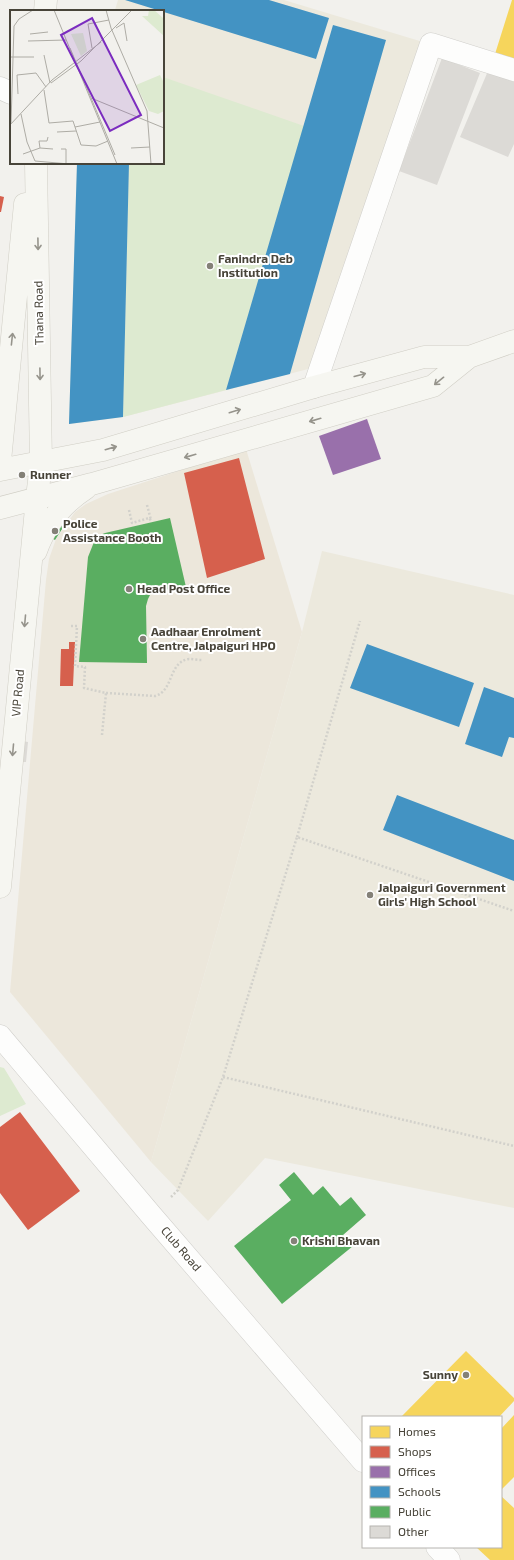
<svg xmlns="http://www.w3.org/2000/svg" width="514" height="1560" viewBox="0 0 514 1560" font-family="'Exo 2',sans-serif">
	<rect width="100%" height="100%" fill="#f2f1ed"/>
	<!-- commercial -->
	<path fill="#ece7db" d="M246,449l56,183 -151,530 -141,-170 36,-412 3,-21 7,-20 19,-27 11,-8 22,-10z"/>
	<!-- education -->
	<path fill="#ece9dd" d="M118,0h166l139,42 -111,326 -189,49 -54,7 8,-261h86v-152h-82v-2l34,1z
		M322,551l192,44v613l-249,-50 -57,63 -57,-59 151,-530z"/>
	<!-- green -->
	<path fill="#ddead0" d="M163,77l141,49 -78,264 -103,27 6,-254h34z
		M0,1067l4,1 22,36 -26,12z"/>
	<!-- homes -->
	<path fill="#f6d55c" d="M512,0h2v60l-19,-6z
		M466,1351l48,47v3l-15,16h-98z
		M514,1415v62l-13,13v-61z
		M501,1496l13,12v52h-24l-14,-13h25z"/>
	<!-- shops -->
	<path fill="#d6604d" d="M0,196l4,1 -3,15h-1z
		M239,458l26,101 -58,19 -23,-105z
		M69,642h6l-2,44h-13l1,-37h8z
		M20,1112l60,79 -52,39 -28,-37v-66z"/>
	<!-- offices -->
	<path fill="#9970ab" d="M367,419l14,40 -48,16 -14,-39z"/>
	<!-- schools -->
	<path fill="#4393c3" d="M125,0h144l60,18 -13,41z
		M81,9l38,1v1h-38z
		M333,25l53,15 -96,334 -64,16z
		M77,163h52l-6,254 -54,7z
		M367,644l107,39 -15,44 -109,-39z
		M484,687l30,11v40l-5,-1 -7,20 -37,-13z
		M397,795l117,45v41l-131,-51z"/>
	<!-- public -->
	<path fill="#5aae61" d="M170,518l16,69 -31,4 -5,4 -2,4 -2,7 1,57 -68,-1 9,-105 6,-15 6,-7 5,-2z
		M55,521l9,5 -9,14 -9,-5z
		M294,1172l19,23 10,-9 17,20 11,-9 15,18 -23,20 10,11 -71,58 -48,-58 57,-46 -12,-15z"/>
	<!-- building -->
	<path fill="#dcdad6" d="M442,58l38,15 -43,112 -38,-14z
		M488,71l26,11v62l-6,13 -48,-20z
		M22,741l6,1 -2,20h-5z"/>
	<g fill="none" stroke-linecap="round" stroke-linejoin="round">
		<defs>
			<path id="street" d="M0,88l11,5
				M314,387l117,-343 83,26
				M0,1036l151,179 212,246
				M437,1547l12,13"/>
			<path id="secondary" d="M45,11l1,-11
				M0,461l25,-257
				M0,470l103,-20 211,-63 110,-30h45
				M0,508l92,-24 341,-98 36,-29 45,-16
				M36,551c9,-26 27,-48 50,-63
				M0,887l37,-389 4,-35 -5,-300"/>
		</defs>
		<!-- street casing -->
		<use href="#street" stroke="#d0cfcb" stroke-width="23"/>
		<!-- secondary casing -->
		<use href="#secondary" stroke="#d0cec5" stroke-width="23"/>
		<!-- path -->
		<path stroke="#d2d1cb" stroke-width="2.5" stroke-dasharray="2 2" stroke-linecap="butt" d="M147,505l4,15
			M129,510l3,13 17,-5 3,4
			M71,626h6l-2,40 10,1 -1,21 22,5 -4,42
			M106,693l49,3c19,-5 13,-34 34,-37 4,0 9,1 13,1
			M297,837l63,-216
			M223,1077l291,69
			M171,1197l7,-7 45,-113 74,-240 217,74"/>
		<!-- street -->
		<use href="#street" stroke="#fdfdfc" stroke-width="22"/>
		<!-- secondary -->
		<use href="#secondary" stroke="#f6f6f1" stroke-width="22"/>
	</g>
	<!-- one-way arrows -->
	<defs><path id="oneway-shaft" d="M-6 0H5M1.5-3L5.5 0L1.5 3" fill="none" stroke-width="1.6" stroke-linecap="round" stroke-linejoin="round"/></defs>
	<g stroke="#96948c">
		<use href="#oneway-shaft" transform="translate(38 244) rotate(89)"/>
		<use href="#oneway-shaft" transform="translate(12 339) rotate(-84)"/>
		<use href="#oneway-shaft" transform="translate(40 374) rotate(89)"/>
		<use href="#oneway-shaft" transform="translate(360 375) rotate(-15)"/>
		<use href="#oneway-shaft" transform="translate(439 381) rotate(141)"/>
		<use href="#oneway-shaft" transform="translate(235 411) rotate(-17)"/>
		<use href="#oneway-shaft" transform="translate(315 420) rotate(164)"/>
		<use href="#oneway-shaft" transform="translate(111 448) rotate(-16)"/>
		<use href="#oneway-shaft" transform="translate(190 456) rotate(164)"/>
		<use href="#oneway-shaft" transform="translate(25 621) rotate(95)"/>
		<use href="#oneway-shaft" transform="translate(13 750) rotate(95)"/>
	</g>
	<!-- markers -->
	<g fill="#848178" stroke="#fff" stroke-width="1.5">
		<circle cx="210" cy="266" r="4"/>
		<circle cx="22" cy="475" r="4"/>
		<circle cx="55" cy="531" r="4"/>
		<circle cx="129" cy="589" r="4"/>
		<circle cx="143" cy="639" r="4"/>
		<circle cx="370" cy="895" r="4"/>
		<circle cx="294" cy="1241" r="4"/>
		<circle cx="466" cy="1375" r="4"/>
	</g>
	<g text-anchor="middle" stroke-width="4" stroke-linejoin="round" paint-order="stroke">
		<!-- poi labels -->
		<g font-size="12" font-weight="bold" fill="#484439" stroke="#fff" text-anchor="start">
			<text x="218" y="263">Fanindra Deb<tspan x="218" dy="14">Institution</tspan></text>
			<text x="30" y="479">Runner</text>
			<text x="63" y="528">Police<tspan x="63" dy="14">Assistance Booth</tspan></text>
			<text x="137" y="593">Head Post Office</text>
			<text x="151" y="636">Aadhaar Enrolment<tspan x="151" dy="14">Centre, Jalpaiguri HPO</tspan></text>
			<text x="378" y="892">Jalpaiguri Government<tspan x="378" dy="14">Girls' High School</tspan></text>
			<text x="302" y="1245">Krishi Bhavan</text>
			<text x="458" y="1379" text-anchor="end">Sunny</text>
		</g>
		<!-- street labels -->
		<g font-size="12" fill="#484439" stroke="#fff">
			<text transform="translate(39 313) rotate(-91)" y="4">Thana Road</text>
			<text transform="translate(18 693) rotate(-85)" y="4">VIP Road</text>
			<text transform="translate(181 1249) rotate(49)" y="4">Club Road</text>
		</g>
	</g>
	<!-- overview -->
	<g transform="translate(10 10)">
		<rect width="154" height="154" fill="#f2f1ed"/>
		<path d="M139,0h5l9,8 1,18 -22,-20h6zM73,23l4,18 -6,5 -10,-22zM150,65l4,8v28l-6,3 -9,-3 -13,-26z" fill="#ddead0"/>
		<path fill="none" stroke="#aeaca5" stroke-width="1" d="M44,0l63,154M96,0l5,18 36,83 4,53M106,18l8,-5 3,18M20,24l18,-2M18,31l38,-1M60,38l45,107M82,38l-4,-24 21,-4M34,45l6,28M1,47h23M41,73l30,-22 51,-51M34,80l5,33 24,-2 8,24 15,1 12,-5M8,84l-1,-19 19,-2 10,14M81,88l73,30M11,104l6,28 8,19 34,3M1,113l3,-97 5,-7 14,-9M0,115l42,-45 49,-38M65,117l25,-5M47,122l19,-1M30,138l13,1M121,138l19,-1M51,139h5v14M13,144l17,-6 -1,-7h8l1,-4"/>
		<path fill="#7b2cbf" fill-opacity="0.15" stroke="#7b2cbf" stroke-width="2" d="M82,8l49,97 -31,16 -49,-96z"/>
		<rect width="154" height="154" fill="none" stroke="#484439" stroke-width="2"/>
	</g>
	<!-- legend -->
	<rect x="362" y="1416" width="140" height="132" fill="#ffffff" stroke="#b6b4b0"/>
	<rect x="370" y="1426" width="20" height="12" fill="#f6d55c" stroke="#b6b4b0"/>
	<text x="398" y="1436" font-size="12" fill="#484439">Homes</text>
	<rect x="370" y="1446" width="20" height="12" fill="#d6604d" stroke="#b6b4b0"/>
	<text x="398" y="1456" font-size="12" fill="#484439">Shops</text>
	<rect x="370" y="1466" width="20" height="12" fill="#9970ab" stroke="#b6b4b0"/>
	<text x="398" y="1476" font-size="12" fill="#484439">Offices</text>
	<rect x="370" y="1486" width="20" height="12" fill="#4393c3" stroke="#b6b4b0"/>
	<text x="398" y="1496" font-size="12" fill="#484439">Schools</text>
	<rect x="370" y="1506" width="20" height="12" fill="#5aae61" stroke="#b6b4b0"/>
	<text x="398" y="1516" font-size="12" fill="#484439">Public</text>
	<rect x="370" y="1526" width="20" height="12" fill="#dcdad6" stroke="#b6b4b0"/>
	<text x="398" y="1536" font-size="12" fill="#484439">Other</text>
</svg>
